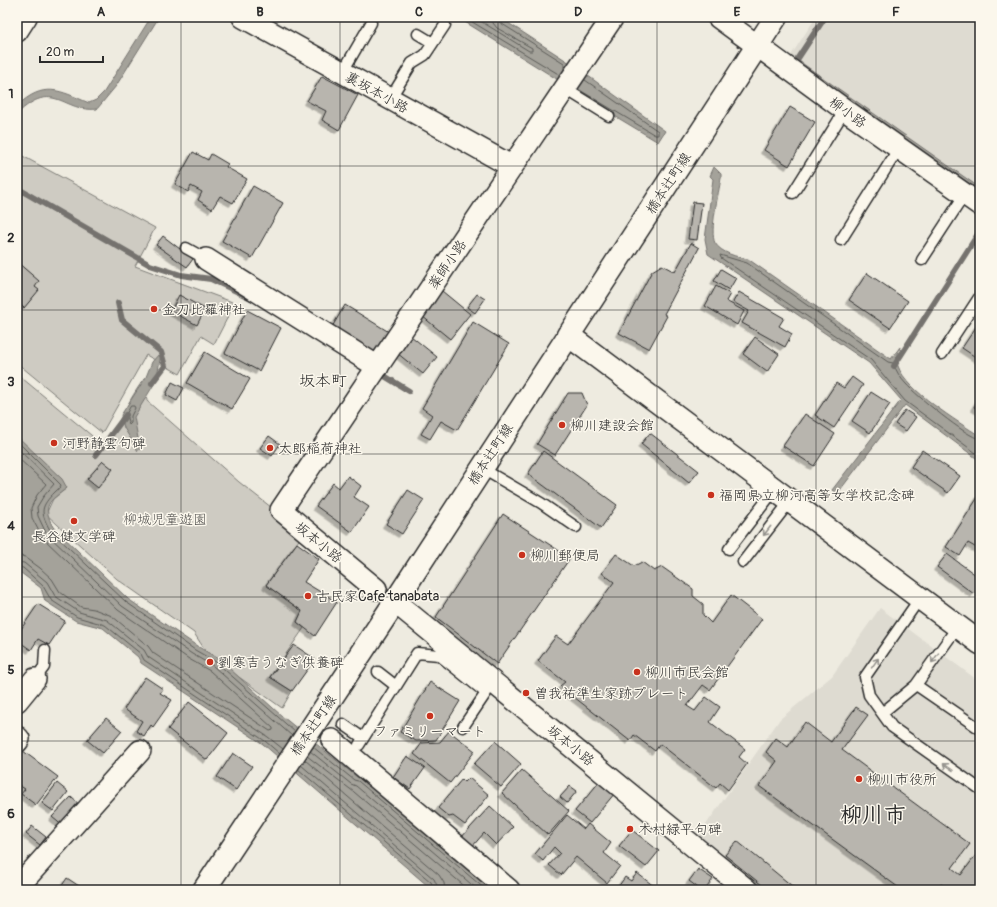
<svg xmlns="http://www.w3.org/2000/svg" width="997" height="907" viewBox="0 0 997 907" font-family="Pangolin,'Klee One',sans-serif">
	<defs>
		<filter id="shadow"><feDropShadow dx="-3.5" dy="3.5" stdDeviation="0" flood-color="#0004"/></filter>
	</defs>
	<rect width="100%" height="100%" fill="#eeebe0"/>
	<filter id="ink" filterUnits="userSpaceOnUse"><feTurbulence type="fractalNoise" baseFrequency=".025" numOctaves="2"/><feDisplacementMap in="SourceGraphic" scale="8" xChannelSelector="R" yChannelSelector="G"/><feConvolveMatrix kernelMatrix="1 2 1 2 8 2 1 2 1" color-interpolation-filters="sRGB"/></filter>
	<g filter="url(#ink)">
		<!-- built -->
		<path fill="#dedbd1" d="M816,17h164v175l-192,-132z
			M880,608l100,74v208h-223l-61,-51 84,-120 52,-43z"/>
		<!-- green -->
		<path fill="#cecbc2" stroke="#7c7b76" d="M17,153l138,75 -20,38 100,37 -21,41 -13,-8 -21,38 -34,-19 -44,78 -85,-70z
			M17,374l86,71c17,-21 25,-46 42,-67l2,23 92,81 65,51 -38,52 36,26 -5,11 7,6 -34,49 22,14 -10,17 -57,-41 -29,-5 9,-12 -11,-17 -77,-54 -71,-65 7,-15 14,-11 -50,-44z"/>
		<!-- water -->
		<path fill="#a4a29a" stroke="#74726e" d="M151,17h8l-43,69 -19,23c-34,4 -43,-31 -80,5v-8c27,-25 42,-16 72,-3l7,-3 8,-8z
			M457,17h42l71,46 95,68 -7,11 -88,-53 -10,-8z
			M796,59l184,129v3l-186,-130z
			M714,167l7,7v4c-2,14 -12,53 -6,65 6,10 22,14 33,16l143,100 9,-12c-2,6 -4,13 -2,19 8,24 60,56 82,70v25l-75,-56 -68,89 -5,-4 69,-90 -32,-37 -161,-109 -3,-15 8,-60 -3,-3z
			M159,354l2,1 -5,26 -22,36 6,32 -2,2 -14,-23 -3,-13 25,-38 6,-15z
			M17,436l45,43 5,9c-19,14 -25,17 -14,39l75,72 69,47 22,13 64,58 74,60h2l133,113h-62l-2,-4 -165,-142 -122,-81 -3,-6 -35,-29 -27,-7 -31,-20 -4,-13 -24,-18z"/>
		<g fill="none" stroke-linecap="round" stroke-linejoin="round">
			<!-- shore -->
			<path stroke="#5b5b57" stroke-width="1" d="M464,17l96,58
				M474,17l55,34h3v-3l-35,-20 -4,-5 -1,-6
				M497,17l2,5 65,41v6
				M578,89l77,46h3v-4l-73,-51
				M131,406h3l1,2 -4,8v7l-2,2 -3,-10z
				M980,439c-14,-2 -64,-44 -74,-55 -6,-6 -10,-14 -13,-21l-5,-1 -141,-99 -27,-8 1,3 150,102 34,41 75,55
				M17,441l44,44c-1,3 -3,4 -6,7 -15,15 -15,20 -5,38l76,72 69,48 21,12 79,70
				M17,448l37,36 -11,13 -6,10 1,9 8,17 76,73 70,48 21,12 79,70
				M17,457l29,27 -9,11 -6,13 1,10 10,19 76,73 71,49 21,12 63,57v2l-3,1 -117,-78 -5,-7 -36,-30 -18,-7 -13,-2 -21,-15 -8,-13 -12,-11 -15,-11 -8,-2
				M17,562l7,1 23,19 8,14 24,16 28,8 37,30 4,7 120,80 15,12
				M17,567l6,1 20,18 8,14 26,17 28,8 36,29 3,6 121,81 15,13
				M313,747l41,33 4,1 128,109
				M310,751l41,33 5,2 122,104
				M307,756l47,36 115,98
				M305,760l134,115 5,8 1,7
				M301,765l133,114 5,11
				M298,769l133,113 3,8"/>
			<!-- stream -->
			<path stroke="#74726e" stroke-width="6" d="M800,64l-4,-3 29,-44
				M17,188l133,77 31,10 30,4 40,19
				M118,303l4,17 39,32 4,14 -13,17
				M894,366l86,-135
				M378,372l31,19
				M96,455l30,-40"/>
		</g>
		<!-- building -->
		<path fill="#b8b5ae" stroke="#2b2b2b" filter="url(#shadow)" d="M322,76l36,19 -19,35 -17,-10 4,-9 -19,-10z
			M790,107l25,15 -26,44 -25,-16z
			M193,152l15,8 3,-6 17,10 -2,3 21,12 -14,24 -13,-7 -8,13 -14,-9 4,-8 -11,-6 -3,6 -13,-8z
			M253,186l30,17 -31,55 -30,-17z
			M693,202l9,1 -5,37 -9,-1z
			M163,236l30,23 -6,8 -31,-22z
			M691,243l8,5 -35,66 3,2 -18,33 -30,-16 33,-62 10,-6 13,7z
			M17,262l22,19 -4,6 4,3 -15,18 -5,-4 -2,2z
			M721,269l15,9 -7,12 -15,-9z
			M867,273l41,28 -18,27 -41,-28z
			M716,286l14,8 -4,7 18,10 -7,14 -32,-19z
			M442,291l28,23 -20,25 -28,-23z
			M739,292l45,26 -5,8 13,8 -7,13 -43,-24 7,-12 -16,-9z
			M477,294l8,5 -10,14 -8,-6z
			M179,295l26,14 -8,16 -26,-14z
			M345,305l44,27 -13,21 -44,-26z
			M247,310l34,18 -22,43 -34,-18z
			M473,322l36,22 -52,86 -16,-9 -11,18 -9,-5 11,-19 -10,-7z
			M978,324l2,1v35l-18,-12z
			M411,336l26,21 -14,17 -26,-21z
			M755,337l24,17 -12,18 -24,-18z
			M205,352l45,27 -18,30 -45,-26z
			M852,377l11,8 -29,43 -19,-13 21,-32 8,5z
			M172,382l12,6 -7,13 -11,-6z
			M871,392l19,12 -20,29 -18,-12z
			M568,393h14l5,12 -32,50 -18,-11z
			M980,397v14l-6,-4z
			M905,410l11,7 -10,14 -11,-7z
			M805,414l30,20 -21,32 -31,-20z
			M650,433l49,38 -10,12 -48,-39z
			M269,436l11,8 -8,12 -12,-8z
			M922,450l38,26 -12,17 -37,-26z
			M543,451l74,54 -16,23 -73,-54z
			M103,461l10,8 -15,19 -11,-9z
			M348,476l13,10 -7,11 15,10 -17,25 -36,-26 17,-23 6,5z
			M408,490l16,10 -22,34 -16,-10z
			M980,494v56l-12,-7 -8,13 -14,-9z
			M503,514l67,44 -73,106 -61,-47z
			M297,543l22,16 -15,23 33,20 -22,34 -18,-14 5,-11 -36,-26z
			M616,554l18,12 8,-4 12,9 8,-4 31,22v7l10,8v11l8,8 20,-28 31,24 -52,71 -7,-5 -16,21 8,5 11,-14 14,10 -10,15 35,27 -6,8 8,7 -19,26 -8,-7 -4,5 -56,-44 -5,7 -21,-16 -4,6 -70,-55 5,-4 -27,-21 18,-25 12,8 46,-62 -12,-9z
			M947,554l33,24v8l-6,8 -37,-27z
			M38,604l27,17 -16,24 -11,-6 -7,11 -14,-10v-5z
			M294,645l21,14 -23,32 -22,-14z
			M145,677l18,12 -3,4 12,7 -19,27 -2,-2 -7,11 -8,-5 6,-10 -18,-12z
			M430,682l30,19 -24,39 -20,1 -16,-9z
			M189,702l39,31 -21,27 -39,-31z
			M856,707l12,8 -26,35 128,94 -18,24 9,7 15,-20 4,3v32h-31l-8,-6 -5,6h-34l-143,-104 18,-25 -11,-9 10,-14 12,9 17,-25 26,20z
			M106,718l16,13 -19,22 -16,-13z
			M449,731l26,20 -25,32 -36,-29 8,-11 18,-1z
			M495,741l26,23 -20,23 -27,-23z
			M19,748l39,29 -22,28 -15,-11 4,-5 -8,-5v-34z
			M233,753l19,13 -16,24 -19,-13z
			M407,756l18,12 -15,21 -17,-12z
			M522,770l47,41 -21,24 -46,-42z
			M469,778l20,17 -24,30 -12,-9 -4,1 -11,-9 24,-29 3,3z
			M600,781l15,12 -25,30 -15,-12z
			M57,783l11,9 -15,19 -11,-8z
			M570,786l7,5 -10,12 -7,-6z
			M71,797l11,10 -18,20 -12,-10z
			M490,806l23,21 -17,18 -12,-12 -13,15 -11,-9z
			M567,815l17,14 4,-5 23,19 -7,10 16,13 -13,17 -31,-26 -15,18 -12,-10 11,-12 -6,-6 -11,14 -8,-7z
			M32,826l14,11 -6,8 -14,-11z
			M632,830l27,21 -13,16 -27,-21z
			M737,841l60,49h-29l-43,-35z
			M698,869l15,10 -8,11h-4l-12,-9z
			M637,873l18,14 -2,3h-37l9,-13 6,4z
			M67,878l18,12h-26z"/>
		<g fill="none" stroke-linecap="round" stroke-linejoin="round">
			<defs>
				<path id="lane" d="M418,34l15,9
					M342,73l29,-50
					M564,88l45,28
					M390,99l22,-36 13,-8 20,-30
					M793,193l52,-83
					M841,240l58,-92
					M186,248l20,11
					M922,260l43,-66
					M942,354l38,-58
					M481,468l60,35 35,24
					M729,549l47,-61
					M743,562l48,-62
					M920,598l-55,79 4,18 23,32 88,62
					M958,626l-42,59 64,44
					M378,672l18,14
					M35,679l9,-12 1,-17
					M882,713l34,-28
					M343,724l20,14
					M359,745l58,-92 22,2 47,38 -23,34"/>
				<path id="street" d="M243,17l268,149
					M718,17l127,93 135,95
					M17,31l9,-14
					M206,259l172,108
					M376,589l-95,-79 332,-493
					M395,602l352,288
					M17,701l18,-22
					M17,737l2,2 -2,3
					M332,740l177,150
					M17,888l123,-137"/>
				<path id="secondary" d="M568,335l412,308
					M204,890l191,-288 381,-585"/>
			</defs>
			<!-- lane casing -->
			<use href="#lane" stroke="#2b2b2b" stroke-width="13"/>
			<!-- street casing -->
			<use href="#street" stroke="#2b2b2b" stroke-width="24"/>
			<!-- secondary casing -->
			<use href="#secondary" stroke="#2b2b2b" stroke-width="25"/>
			<!-- lane -->
			<use href="#lane" stroke="#fbf7ec" stroke-width="10"/>
			<!-- street -->
			<use href="#street" stroke="#fbf7ec" stroke-width="21"/>
			<!-- secondary -->
			<use href="#secondary" stroke="#fbf7ec" stroke-width="22"/>
		</g>
		<!-- one-way arrows -->
		<defs><path id="oneway-shaft" d="M-6 0H5M1.5-3L5.5 0L1.5 3" fill="none" stroke-width="1.6" stroke-linecap="round" stroke-linejoin="round"/></defs>
		<g stroke="#93918c">
			<use href="#oneway-shaft" transform="translate(767 531) rotate(128)"/>
			<use href="#oneway-shaft" transform="translate(935 658) rotate(125)"/>
			<use href="#oneway-shaft" transform="translate(875 663) rotate(-55)"/>
			<use href="#oneway-shaft" transform="translate(948 767) rotate(-145)"/>
		</g>
	</g>
	<!-- grid -->
	<path fill="none" stroke="#2b2b2b" stroke-width="1" stroke-opacity="0.55" d="M181,17v873M340,17v873M498,17v873M657,17v873M816,17v873M17,166h963M17,310h963M17,454h963M17,597h963M17,741h963"/>
	<!-- markers -->
	<g fill="#c8321e" stroke="#fbf7ec" stroke-width="1.5">
		<circle cx="154" cy="309" r="4"/>
		<circle cx="562" cy="425" r="4"/>
		<circle cx="54" cy="443" r="4"/>
		<circle cx="270" cy="448" r="4"/>
		<circle cx="711" cy="495" r="4"/>
		<circle cx="74" cy="521" r="4"/>
		<circle cx="522" cy="555" r="4"/>
		<circle cx="308" cy="596" r="4"/>
		<circle cx="210" cy="662" r="4"/>
		<circle cx="637" cy="672" r="4"/>
		<circle cx="526" cy="693" r="4"/>
		<circle cx="430" cy="716" r="4"/>
		<circle cx="859" cy="779" r="4"/>
		<circle cx="630" cy="829" r="4"/>
	</g>
	<g text-anchor="middle" stroke-width="3" stroke-linejoin="round" paint-order="stroke">
		<!-- street labels -->
		<g font-size="14" fill="#2b2b2b" stroke="#fbf7ec">
			<text transform="translate(377 92) rotate(29)" y="5">裏坂本小路</text>
			<text transform="translate(848 112) rotate(36)" y="5">柳小路</text>
			<text transform="translate(668 183) rotate(-57)" y="5">橋本辻町線</text>
			<text transform="translate(447 264) rotate(-56)" y="5">薬師小路</text>
			<text transform="translate(490 454) rotate(-57)" y="5">橋本辻町線</text>
			<text transform="translate(319 542) rotate(39)" y="5">坂本小路</text>
			<text transform="translate(313 725) rotate(-56)" y="5">橋本辻町線</text>
			<text transform="translate(571 745) rotate(39)" y="5">坂本小路</text>
		</g>
		<!-- poi labels -->
		<g font-size="14" fill="#2b2b2b" stroke="#fbf7ec" text-anchor="start">
			<text x="162" y="314">金刀比羅神社</text>
			<text x="570" y="430">柳川建設会館</text>
			<text x="62" y="448">河野静雲句碑</text>
			<text x="278" y="453">太郎稲荷神社</text>
			<text x="719" y="500">福岡県立柳河高等女学校記念碑</text>
			<text x="74" y="541" text-anchor="middle">長谷健文学碑</text>
			<text x="530" y="560">柳川郵便局</text>
			<text x="316" y="601">古民家Cafe tanabata</text>
			<text x="218" y="667">劉寒吉うなぎ供養碑</text>
			<text x="645" y="677">柳川市民会館</text>
			<text x="534" y="698">曽我祐準生家跡プレート</text>
			<text x="430" y="736" text-anchor="middle">ファミリーマート</text>
			<text x="867" y="784">柳川市役所</text>
			<text x="638" y="834">木村緑平句碑</text>
		</g>
		<!-- park labels -->
		<g font-size="14" fill="#545351" stroke="#fbf7ec">
			<text x="165" y="524">柳城児童遊園</text>
		</g>
		<!-- quarter labels -->
		<g font-size="16" fill="#2b2b2b" stroke="#fbf7ec">
			<text x="323" y="386">坂本町</text>
		</g>
		<!-- town labels -->
		<g font-size="22" font-weight="bold" fill="#2b2b2b" stroke="#fbf7ec">
			<text x="873" y="822">柳川市</text>
		</g>
	</g>
	<!-- margin -->
	<rect width="997" height="907" fill="none" stroke="#fbf7ec" stroke-width="44"/>
	<!-- scale -->
	<path d="M40 56v6h63v-6" fill="none" stroke="#2b2b2b" stroke-width="2"/>
	<text x="46" y="56" font-size="12" fill="#2b2b2b" stroke="#fbf7ec" stroke-width="3" paint-order="stroke">20 m</text>
	<rect x="22" y="22" width="953" height="863" fill="none" stroke="#2b2b2b" stroke-width="1.5"/>
	<g font-size="13" text-anchor="middle" font-weight="bold" fill="#2b2b2b">
		<text x="101" y="16">A</text>
		<text x="260" y="16">B</text>
		<text x="419" y="16">C</text>
		<text x="578" y="16">D</text>
		<text x="737" y="16">E</text>
		<text x="896" y="16">F</text>
		<text x="11" y="98">1</text>
		<text x="11" y="242">2</text>
		<text x="11" y="386">3</text>
		<text x="11" y="530">4</text>
		<text x="11" y="674">5</text>
		<text x="11" y="818">6</text>
	</g>
</svg>
